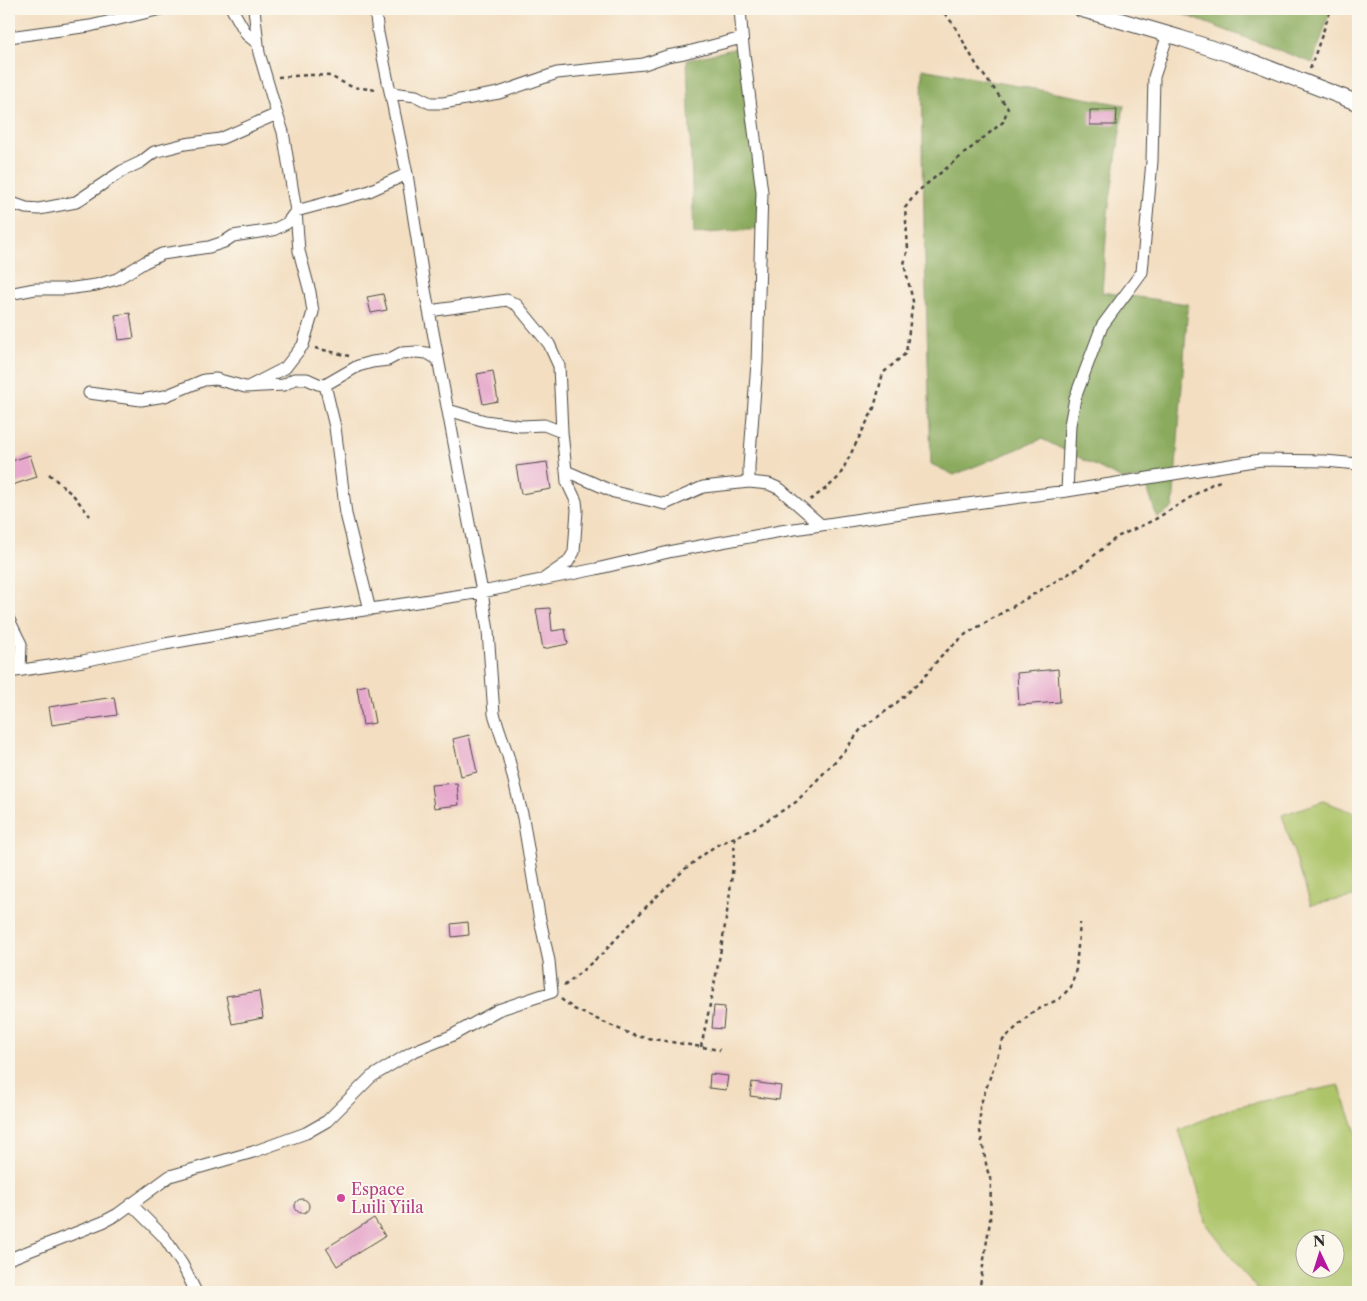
<svg xmlns="http://www.w3.org/2000/svg" width="1367" height="1301" viewBox="0 0 1367 1301" font-family="'Libre Caslon Text',serif">
	<rect width="100%" height="100%" fill="#fbf7ec"/>
	<filter id="ink" filterUnits="userSpaceOnUse"><feTurbulence type="fractalNoise" baseFrequency=".02" numOctaves="2"/><feDisplacementMap in="SourceGraphic" scale="10" xChannelSelector="R" yChannelSelector="G"/><feConvolveMatrix kernelMatrix="1 2 1 2 8 2 1 2 1" color-interpolation-filters="sRGB"/></filter>
	<filter id="wash" filterUnits="userSpaceOnUse"><feTurbulence type="fractalNoise" baseFrequency=".0096" numOctaves="4" result="noise"/><feDisplacementMap in="SourceGraphic" scale="20" xChannelSelector="R" yChannelSelector="G"/><feGaussianBlur stdDeviation="1.12" result="paint"/><feColorMatrix in="noise" values="0 0 0 0 0 0 0 0 0 0 0 0 0 0 0 0 0 1.4 0 .05"/><feComposite in="paint" operator="in"/></filter>
	<g filter="url(#wash)">
		<rect width="100%" height="100%" fill="#f3dec1"/>
		<!-- green -->
		<path fill="#adc469" stroke="#6c784a" fill-rule="evenodd" d="M1323,801l35,13v82l-47,9 -29,-90z
			M1339,1085l19,53v154h-99l-54,-70 -7,-33 -19,-59 55,-23zM1304,1238h30v30h-30z"/>
		<!-- forest -->
		<path fill="#8aaa5d" stroke="#5a6a44" d="M1169,9h162l-18,54z
			M741,47l16,105 3,77 -66,5 -7,-174z
			M922,69l202,36 -16,108 -6,79 86,12 -15,204 -16,10 -13,-40 -20,2 -82,-41 -88,36 -23,-11 -7,-240z"/>
		<g id="blocks">
			<!-- building -->
			<path fill="#e6a9cc" d="M1090,110h27l-1,15h-26z
				M383,294l4,16 -16,3 -4,-16z
				M130,313l4,25 -15,2 -4,-25z
				M493,371l5,30 -15,3 -6,-30z
				M30,455l7,22 -28,9v-24z
				M547,462l4,27 -30,5 -5,-28z
				M550,608l2,23 13,-2 3,15 -25,5 -7,-40z
				M1058,669l2,33 -41,3 -2,-32z
				M368,685l7,38 -12,2 -6,-38z
				M114,697l3,18 -65,10 -3,-18z
				M469,735l8,37 -16,4 -8,-37z
				M457,783l2,22 -25,3 -3,-23z
				M468,922l1,13 -17,2 -1,-13z
				M259,991l4,27 -31,6 -6,-28z
				M714,1006l11,1 -2,22 -11,-1z
				M710,1074l18,2 -2,14 -17,-2z
				M752,1082l29,4 -2,14 -29,-4z
				M295 1206a7 7 0 1 1 14 0a7 7 0 1 1-14 0Z
				M374,1218l11,18 -48,30 -11,-18z"/>
		</g>
	</g>
	<g filter="url(#ink)">
		<use href="#blocks" fill-opacity="0" stroke="#494642" stroke-width="1"/>
		<g fill="none" stroke-linecap="round" stroke-linejoin="round">
			<defs>
				<path id="street" d="M232,9l15,26 10,8
					M9,37l81,-11 71,-17
					M391,93l25,3 14,7h13l56,-10 58,-20 87,-9 23,-8 17,-3 58,-15
					M9,202l17,6 13,1 37,-7 46,-31 19,-9 13,-10 31,-8 35,-5 57,-25 -18,-61 -5,-44
					M9,294l26,-5h31l30,-4 21,-6 28,-17 17,-8 47,-7 15,-5 9,-6 40,-6 14,-7 9,-12 71,-19 40,-18
					M429,311l78,-11 10,5 32,39 10,22 3,66
					M325,385l10,42 11,87 24,96
					M250,386l35,-18 18,-23 10,-33 -3,-20 -11,-41 -3,-40 -9,-55 -4,-24 -6,-18
					M89,393l52,7 24,-4 39,-16 12,-1 29,8 39,-2 10,-6h13l11,5 7,1 33,-19 14,-4 16,-2 13,-7 16,-1 10,1 10,6
					M448,410l37,11 36,5 23,-1 18,7 4,39 48,21 51,12 38,-17 46,-5v-16l8,-103 5,-171 -19,-146 -3,-37
					M749,482l20,2 11,5 41,36
					M1067,491l3,-66 5,-27 27,-72 40,-54 10,-111 2,-84 14,-43
					M545,578l23,-16 6,-10 3,-42 -1,-9 -9,-19 -1,-11
					M9,620l12,24 -1,26
					M9,672l74,-11 82,-17 147,-26 170,-26 114,-23 77,-18 108,-20 140,-21 146,-19 194,-31 64,1 33,3
					M131,1204l33,33 18,27 14,28
					M9,1259l94,-37 15,-8 52,-38 83,-24 53,-19 21,-12 44,-44 41,-25 39,-16 47,-26 54,-18 -3,-31 -10,-46 -16,-97 -15,-62 -14,-42 -6,-83 -6,-39 -58,-308 -17,-110 -29,-141 -3,-24"/>
				<path id="secondary" d="M1081,9l99,29 70,23 108,42"/>
			</defs>
			<!-- street casing -->
			<use href="#street" stroke="#494642" stroke-width="13"/>
			<!-- secondary casing -->
			<use href="#secondary" stroke="#494642" stroke-width="17"/>
			<!-- path -->
			<path stroke="#494642" stroke-width="2.5" stroke-dasharray="4 4" stroke-linecap="butt" d="M1310,69l21,-60
				M278,77l34,-2 18,1 22,11 25,3
				M315,348l34,8
				M49,474l25,22 16,20
				M810,500l18,-13 11,-10 35,-69 9,-35 23,-20 7,-52 -9,-37 4,-15 -3,-41 12,-16 86,-70 5,-14 -31,-42 -23,-41 -13,-16
				M564,986l38,-32 42,-45 41,-40 30,-23 38,-17 43,-27 47,-49 18,-24 32,-23 28,-25 20,-25 25,-22 114,-67 37,-30 37,-17 58,-36 11,-4
				M561,999l13,10 61,27 85,14
				M701,1047c15,-70 30,-139 34,-210
				M979,1292l11,-71 1,-40 -4,-12 -7,-38v-25l23,-66 28,-27 28,-14 12,-12 5,-18 4,-46"/>
			<!-- street -->
			<use href="#street" stroke="#fff" stroke-width="11"/>
			<!-- secondary -->
			<use href="#secondary" stroke="#fff" stroke-width="15"/>
		</g>
	</g>
	<!-- markers -->
	<circle fill="#d1479c" stroke="#fbf7ec" stroke-width="2" cx="341" cy="1198" r="5"/>
	<g text-anchor="middle" stroke-width="4" stroke-linejoin="round" paint-order="stroke">
		<!-- hotel labels -->
		<g font-size="16" fill="#b23c85" stroke="#fbf7ec" text-anchor="start">
			<text x="351" y="1195">Espace<tspan x="351" dy="18">Luili Yiila</tspan></text>
		</g>
	</g>
	<!-- margin -->
	<rect width="1367" height="1301" fill="none" stroke="#fbf7ec" stroke-width="30"/>
	<!-- north arrow -->
	<g transform="translate(1320 1254) rotate(356)"><circle r="24" fill="#fbf7ec" stroke="#a8a59f"/>
	<path d="M0-4L9 19L0 12L-9 19Z" fill="#b5179e"/>
	<text y="-8" font-size="14" font-weight="bold" text-anchor="middle" fill="#2b2b2b">N</text>
	</g>
</svg>
